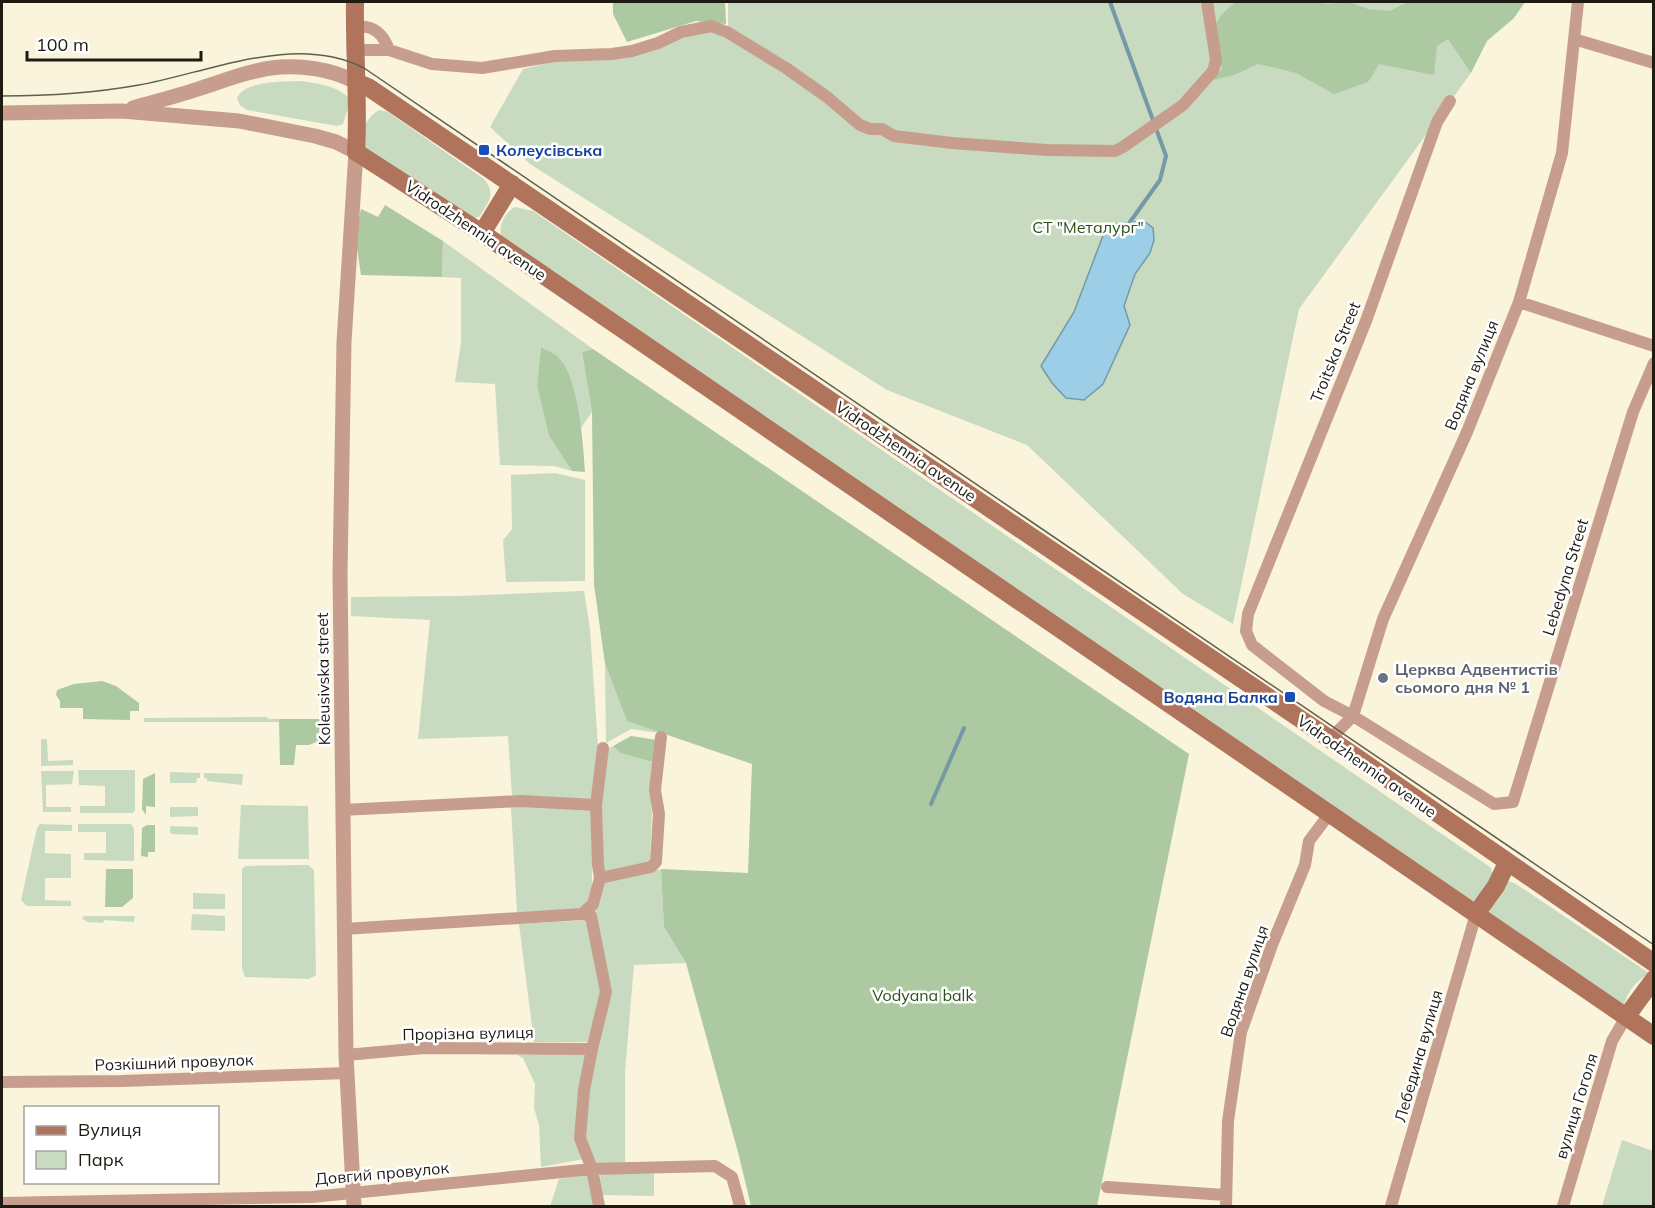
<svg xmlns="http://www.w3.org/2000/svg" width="1655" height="1208" viewBox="0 0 1655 1208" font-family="Mulish,sans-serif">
	<rect width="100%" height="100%" fill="#f9f4db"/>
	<!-- green -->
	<path fill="#c8dbc0" d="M728,2h751l-8,71 -172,236 -66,315 -50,-30 -156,-149 -140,-55 -357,-226 -40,-37 33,-58 34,-8 65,-2 57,-22 34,-6 15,1z
		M301,81c18,3 34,4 47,16v11l-5,16 -6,2 -90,-16 -7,-5 -3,-6c6,-19 47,-17 64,-18z
		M379,110l9,2 96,67c12,14 5,23 -4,37l-7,3 -107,-70c-9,-13 0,-32 13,-39z
		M515,207l18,4 957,656c8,13 -9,27 -17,37l-971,-663c-4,-14 1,-27 13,-34z
		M443,241l150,108 -11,3 10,60 -11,16 -8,-42 -12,-27 -20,-12 -4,39 12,50 23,35 -18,-5 -54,-1 -5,-81 -40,-2 6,-40v-64l-19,-1z
		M555,473l30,7v101l-79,1 -3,-42 9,-11 -1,-54z
		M584,591l6,38 8,118 -7,54 -79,-5 -4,-60 -90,3 12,-119 -79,-4v-19l107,-1z
		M605,664l22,57 40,13 -36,-5 -25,14z
		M267,717l1,2h11v3h-135v-4z
		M41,739h6l1,22 25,-1v5l-32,1z
		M613,746l7,7 33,9 -3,17 2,33 -2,50 -47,11 -2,-61 6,-63z
		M78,770h57v40l-2,3h-53v-7h25v-20l-26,-1z
		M41,771h33l-2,13 -26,1v22h25v5h-28z
		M170,772l30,1v5h-3l-1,5h-26z
		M204,773l39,1 -1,11 -35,-4v-3h-3z
		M241,805l67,1 1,53h-71z
		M519,806l73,4v77l-2,12 -12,12 -61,1 -6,-104z
		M170,807h28v9l-28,1z
		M40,824l32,1v6h-27v22l26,1v24h-26v22l26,1v5h-44l-6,-6 16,-72z
		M78,824h53l3,4v33l-50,-1v-7h22v-21h-28z
		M170,826l28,1v8l-26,-1 -2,-1z
		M308,865l6,5 2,105 -7,4 -64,-2 -3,-8v-100l4,-3z
		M661,869l3,58 22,36 -52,2 -9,107v94h-31l-11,-29 11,-79 18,-66 -18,-80 10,-31z
		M1509,881l7,3 133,89c-15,10 -20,17 -26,34l-134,-93c3,-13 8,-27 20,-33z
		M193,893l32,1v15h-32z
		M192,914l33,2v15l-34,-1z
		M84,916h51l-1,6 -30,-2 -1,3 -15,-1 -6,-3z
		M588,920l13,74 -14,48h-53l-15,-118z
		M588,1052l-4,107 -43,8 -2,-42 -5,-17 1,-24 -12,-26 -6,-3z
		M1622,1140l31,11v55h-51z
		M600,1173l54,1v22l-53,-1z
		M589,1174l4,32h-43l9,-27z"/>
	<!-- forest -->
	<path fill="#acc9a1" d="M613,2h112l1,22 -30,-3 -69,21 -14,-28z
		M1236,2h80l11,2 22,-2 19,7 22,2 18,-9h117l-11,16 -27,23 -16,32 -23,-34 -11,7 -3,29 -55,-11 -11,18 -34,12 -38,-21 -38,-9 -24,11 -22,5 10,-11c-7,-35 -17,-43 14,-67z
		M385,205l58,36 -1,36 -81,-2 -6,-40 6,-26 17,8z
		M541,347c6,4 16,7 20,13 18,23 22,82 24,112l-13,-1 -23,-35 -12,-50z
		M593,349l596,405 -92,452h-346l-12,-50 -53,-193 -22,-36 -3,-58 87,4 4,-109 -125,-43 -22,-57 -11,-80 -2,-172 -10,-60z
		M102,681l14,5 23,17v8h-9v9l-47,-1v-11h-23v-7l-4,-6 1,-5 17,-6z
		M279,719h44l1,20 -15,6h-13l-2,20h-14z
		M631,736l26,4 -4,22 -33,-9 -7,-7z
		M155,773v34l-9,-1v9l-4,-6 1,-30z
		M147,825h8v27h-7v5l-7,-1 1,-25v-3z
		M106,869h27v29l-11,9h-17z"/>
	<!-- water -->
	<path fill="#9ccfe7" stroke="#7699a7" stroke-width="1.5" d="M1144,221l9,7 1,12 -4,13 -15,21 -11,32 6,19 -27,59 -19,16 -18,-2 -14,-15 -11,-17 33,-54 30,-79 12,-9z"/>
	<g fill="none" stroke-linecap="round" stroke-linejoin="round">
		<!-- stream -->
		<path stroke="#7699a7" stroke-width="4" d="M1110,2l56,154 -6,24 -30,42 -1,4
			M931,804l33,-76"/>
		<!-- minor -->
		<path stroke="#c79e8d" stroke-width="12" d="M354,27c19,-3 29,6 35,23l43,14 50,4 73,-12 57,-2 20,-3 26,-8 23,-11 30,-6 16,6 59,36 41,29 33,28 10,4h12l12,7 58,7 95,7 68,1 8,-4 60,-42 30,-34 3,-11 -9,-58
			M1574,39l80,24
			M354,50h35
			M1450,101l-13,21 -71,199 -118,293 -2,17 6,14 72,56 29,15 141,88 19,-2 120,-390 21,-49
			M1519,302l135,44
			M1330,739l23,-23 30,-97 84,-187 52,-130 43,-149 16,-151
			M342,810l179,-9 75,4
			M600,878l51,-11 5,-5 3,-48 -4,-24 6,-53
			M344,929l238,-15
			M346,1055l78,-7 168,1
			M2,1082l120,-1 225,-8
			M1107,1187l118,8
			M2,1203l310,-6 280,-28 123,-3 17,11 8,29
			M599,1206l-7,-37 -12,-31 4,-48 8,-41 14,-57 -15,-76 -9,-2 11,-10 7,-26 -2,-13 -2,-60 7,-57
			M1226,1206l2,-85 13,-89 31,-87 33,-80 4,-24 21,-28
			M1391,1206l85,-292
			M1563,1206l49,-165 14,-24"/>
		<!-- tertiary -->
		<path stroke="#c79e8d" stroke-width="15" d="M133,108c24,-7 48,-13 71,-21 22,-7 44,-16 67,-19 28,-4 60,1 85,14
			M2,113l120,-2 117,10 76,15 21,6 20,10 -12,190 -4,232 6,481 8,151"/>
		<!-- secondary -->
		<path stroke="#af745b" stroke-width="18" d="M355,2c-1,50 4,100 1,150l126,81 1172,803
			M356,82l12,5 962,652 324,224
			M482,233l30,-49
			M1476,914l20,-28 11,-23
			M1626,1017l28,-38"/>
		<!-- tram -->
		<path stroke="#615e50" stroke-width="1.5" d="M2,96c45,0 92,-3 137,-11 71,-13 156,-52 225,-17l1290,877"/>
	</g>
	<!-- markers -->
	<g fill="#1a4fb4" stroke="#fff" stroke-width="2">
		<rect x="478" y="144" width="12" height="12" rx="3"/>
		<rect x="1284" y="691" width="12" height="12" rx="3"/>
	</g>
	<circle fill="#6b7280" stroke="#fff" stroke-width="2" cx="1383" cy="678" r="6"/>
	<g text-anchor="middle" stroke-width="5" stroke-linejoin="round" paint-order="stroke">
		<!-- transit labels -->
		<g font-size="16" font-weight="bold" fill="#164399" stroke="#fff" text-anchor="start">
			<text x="496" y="156">Колеусівська</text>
			<text x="1278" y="703" text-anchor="end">Водяна Балка</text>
		</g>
		<!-- park labels -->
		<g font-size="16" fill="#2b501a" stroke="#fff">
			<text x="1088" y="233">СТ "Металург"</text>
			<text x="923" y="1001">Vodyana balk</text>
		</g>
		<!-- street labels -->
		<g font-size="16" fill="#1d1b12" stroke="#fff">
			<text transform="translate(476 230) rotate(34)" y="6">Vidrodzhennia avenue</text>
			<text transform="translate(1335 352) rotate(-68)" y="6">Troitska Street</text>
			<text transform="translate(1471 375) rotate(-68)" y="6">Водяна вулиця</text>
			<text transform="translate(906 451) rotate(34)" y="6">Vidrodzhennia avenue</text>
			<text transform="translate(1565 577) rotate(-73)" y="6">Lebedyna Street</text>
			<text transform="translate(323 679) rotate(-91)" y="6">Koleusivska street</text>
			<text transform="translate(1367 766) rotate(35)" y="6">Vidrodzhennia avenue</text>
			<text transform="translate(1244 981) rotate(-71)" y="6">Водяна вулиця</text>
			<text transform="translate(468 1033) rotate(-1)" y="6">Прорізна вулиця</text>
			<text transform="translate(1418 1056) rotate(-74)" y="6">Лебедина вулиця</text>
			<text transform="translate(174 1062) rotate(-2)" y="6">Розкішний провулок</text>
			<text transform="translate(1576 1106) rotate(-73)" y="6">вулиця Гоголя</text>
			<text transform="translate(382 1173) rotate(-5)" y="6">Довгий провулок</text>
		</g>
		<!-- worship labels -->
		<g font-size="16" font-weight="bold" fill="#5b616d" stroke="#fff" text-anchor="start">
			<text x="1395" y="675">Церква Адвентистів<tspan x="1395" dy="18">сьомого дня № 1</tspan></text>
		</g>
	</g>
	<!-- border -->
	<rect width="1655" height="1208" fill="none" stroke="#1d1b12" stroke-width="6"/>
	<!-- legend -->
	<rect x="24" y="1106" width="195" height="78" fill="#ffffff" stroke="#a5a4a0" stroke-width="1.5"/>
	<rect x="36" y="1126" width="30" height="9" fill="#af745b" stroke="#a5a4a0" stroke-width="1.5"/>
	<text x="78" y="1136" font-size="18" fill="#1d1b12">Вулиця</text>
	<rect x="36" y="1151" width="30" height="18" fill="#c8dbc0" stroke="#a5a4a0" stroke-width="1.5"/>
	<text x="78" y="1166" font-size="18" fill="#1d1b12">Парк</text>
	<!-- scale -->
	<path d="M27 51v9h174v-9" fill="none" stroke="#1d1b12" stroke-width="3"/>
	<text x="36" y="51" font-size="18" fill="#1d1b12" stroke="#ffffff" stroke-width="4.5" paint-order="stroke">100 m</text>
</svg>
